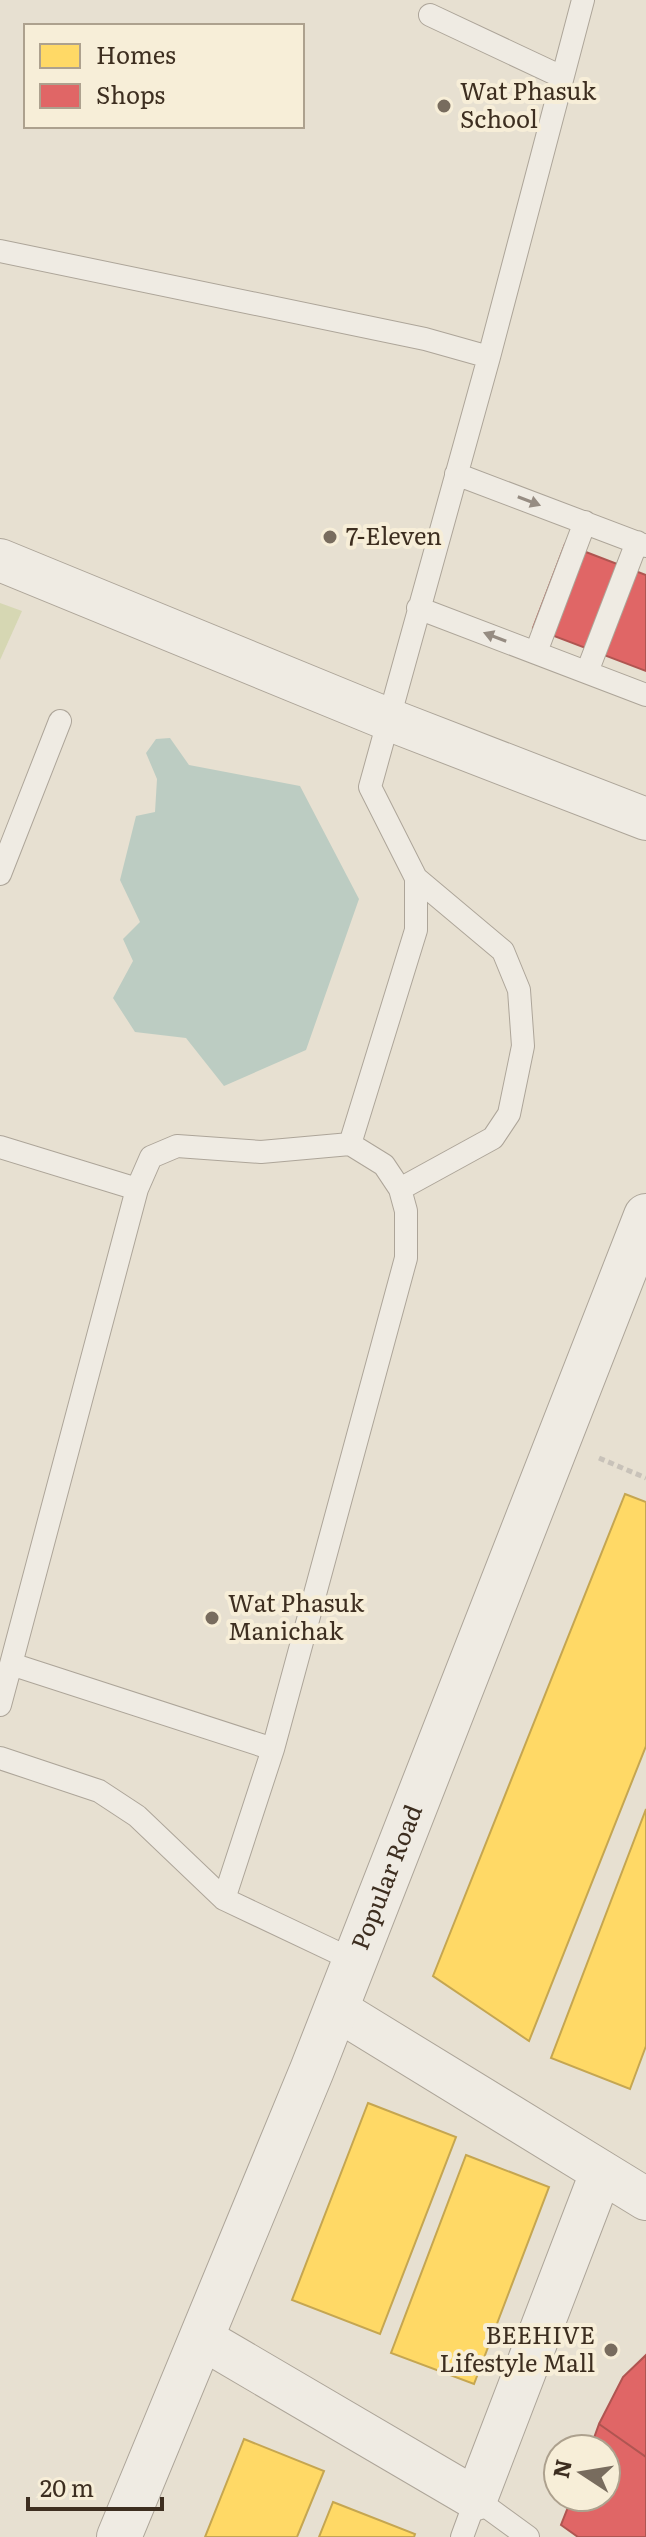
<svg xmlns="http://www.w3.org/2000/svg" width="646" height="2537" viewBox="0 0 646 2537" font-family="Literata,serif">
	<rect width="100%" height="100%" fill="#e7e0d1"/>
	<!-- green -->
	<path fill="#d6d7b3" d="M0,603l22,8 -22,49z"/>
	<!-- water -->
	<path fill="#bcccc2" d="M170,738l19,27 111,21 59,113 -53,151 -82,36 -38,-48 -51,-6 -22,-34 20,-37 -10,-22 17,-17 -20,-42 16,-64 19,-4 2,-33 -11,-26 10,-14z"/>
	<!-- homes -->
	<path fill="#ffd966" stroke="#c5a651" stroke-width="2" d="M625,1494l21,8v244l-117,295 -96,-65z
		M646,1809v237l-16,43 -79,-31z
		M368,2103l88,34 -76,197 -88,-34z
		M466,2155l83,32 -75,197 -83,-31z
		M244,2439l80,32 -27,66h-92z
		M333,2502l82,32 -1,3h-95z"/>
	<!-- shops -->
	<path fill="#e06666" stroke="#af5551" stroke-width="2" d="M565,544l81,31v96l-113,-43z
		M646,2355v102l-47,-33 24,-47z
		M599,2424l47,33v80h-68l-17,-12 11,-28h34v-48h-16z"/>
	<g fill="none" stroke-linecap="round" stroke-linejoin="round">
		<defs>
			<path id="service" d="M430,15l132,62
				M0,251l425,88 64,18
				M456,474l190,72
				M418,608l228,87
				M536,652l49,-130
				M587,672l50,-130
				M0,874l60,-153
				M350,1144l66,-214v-52l-46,-91 119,-430 94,-357
				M0,1147l137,42
				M400,1189l93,-51 16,-24 14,-68 -4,-56 -16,-39 -87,-73
				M11,1664l126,-475 14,-32 26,-11 84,6 89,-8 34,21 16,24 6,22v47l-133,491
				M0,1705l11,-41 262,85 -49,150
				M0,1758l99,33 38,25 87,83 131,62
				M462,2537l14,-38 52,38"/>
			<path id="minor" d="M0,560l390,160 256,99
				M336,2009l310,190
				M203,2339l273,160 125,-326"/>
			<g id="tertiary">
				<path id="s1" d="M119,2537l193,-467 334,-854"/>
			</g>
		</defs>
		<!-- service casing -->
		<use href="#service" stroke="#ada599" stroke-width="24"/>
		<!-- minor casing -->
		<use href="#minor" stroke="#ada599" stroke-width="44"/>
		<!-- tertiary casing -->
		<use href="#tertiary" stroke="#ada599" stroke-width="46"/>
		<!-- path -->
		<path stroke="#c8c2b9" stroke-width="5" stroke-dasharray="6 4" stroke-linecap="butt" d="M599,1458l47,20"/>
		<!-- service -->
		<use href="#service" stroke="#efebe3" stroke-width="22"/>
		<!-- minor -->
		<use href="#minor" stroke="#efebe3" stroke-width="42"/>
		<!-- tertiary -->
		<use href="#tertiary" stroke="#efebe3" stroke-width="44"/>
	</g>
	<!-- one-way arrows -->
	<defs><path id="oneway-solid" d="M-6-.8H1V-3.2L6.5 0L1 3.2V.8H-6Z" transform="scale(2)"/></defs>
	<g fill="#968c82">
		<use href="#oneway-solid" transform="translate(529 501) rotate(21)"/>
		<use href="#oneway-solid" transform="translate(495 637) rotate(-159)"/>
	</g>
	<!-- markers -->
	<g fill="#786c5e" stroke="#f7eed8" stroke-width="3">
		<circle cx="444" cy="106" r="8"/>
		<circle cx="330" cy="537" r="8"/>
		<circle cx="212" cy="1618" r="8"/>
		<circle cx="611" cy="2350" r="8"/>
	</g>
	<g text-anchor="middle" stroke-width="8" stroke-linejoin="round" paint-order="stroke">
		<!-- poi labels -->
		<g font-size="24" fill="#3d2e20" stroke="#f7eed8" text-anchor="start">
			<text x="460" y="100">Wat Phasuk<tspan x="460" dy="28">School</tspan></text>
			<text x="346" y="545">7-Eleven</text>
			<text x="228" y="1612">Wat Phasuk<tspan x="228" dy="28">Manichak</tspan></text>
			<text x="595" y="2344" text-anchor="end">BEEHIVE<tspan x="595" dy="28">Lifestyle Mall</tspan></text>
		</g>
		<!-- street labels -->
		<g font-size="24" fill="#3d2e20" stroke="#f7eed8">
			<text dy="8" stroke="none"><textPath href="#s1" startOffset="712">Popular Road</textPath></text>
		</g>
	</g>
	<!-- legend -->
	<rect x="24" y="24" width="280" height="104" fill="#f7eed8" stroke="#ada18e" stroke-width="2"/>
	<rect x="40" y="44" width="40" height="24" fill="#ffd966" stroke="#ada18e" stroke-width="2"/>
	<text x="96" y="64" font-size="24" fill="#3d2e20">Homes</text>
	<rect x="40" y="84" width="40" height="24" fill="#e06666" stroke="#ada18e" stroke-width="2"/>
	<text x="96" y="104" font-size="24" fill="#3d2e20">Shops</text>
	<!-- north arrow -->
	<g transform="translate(582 2473) rotate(282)"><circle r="38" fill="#f7eed8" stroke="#ada18e" stroke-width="2"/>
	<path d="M0-6L14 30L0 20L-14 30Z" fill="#786c5e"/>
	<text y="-12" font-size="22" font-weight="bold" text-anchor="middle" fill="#3d2e20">N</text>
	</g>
	<!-- scale -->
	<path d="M28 2497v12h134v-12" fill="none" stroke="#3d2e20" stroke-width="4"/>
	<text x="40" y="2497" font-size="24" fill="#3d2e20" stroke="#f7eed8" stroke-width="6" paint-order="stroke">20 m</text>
</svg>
